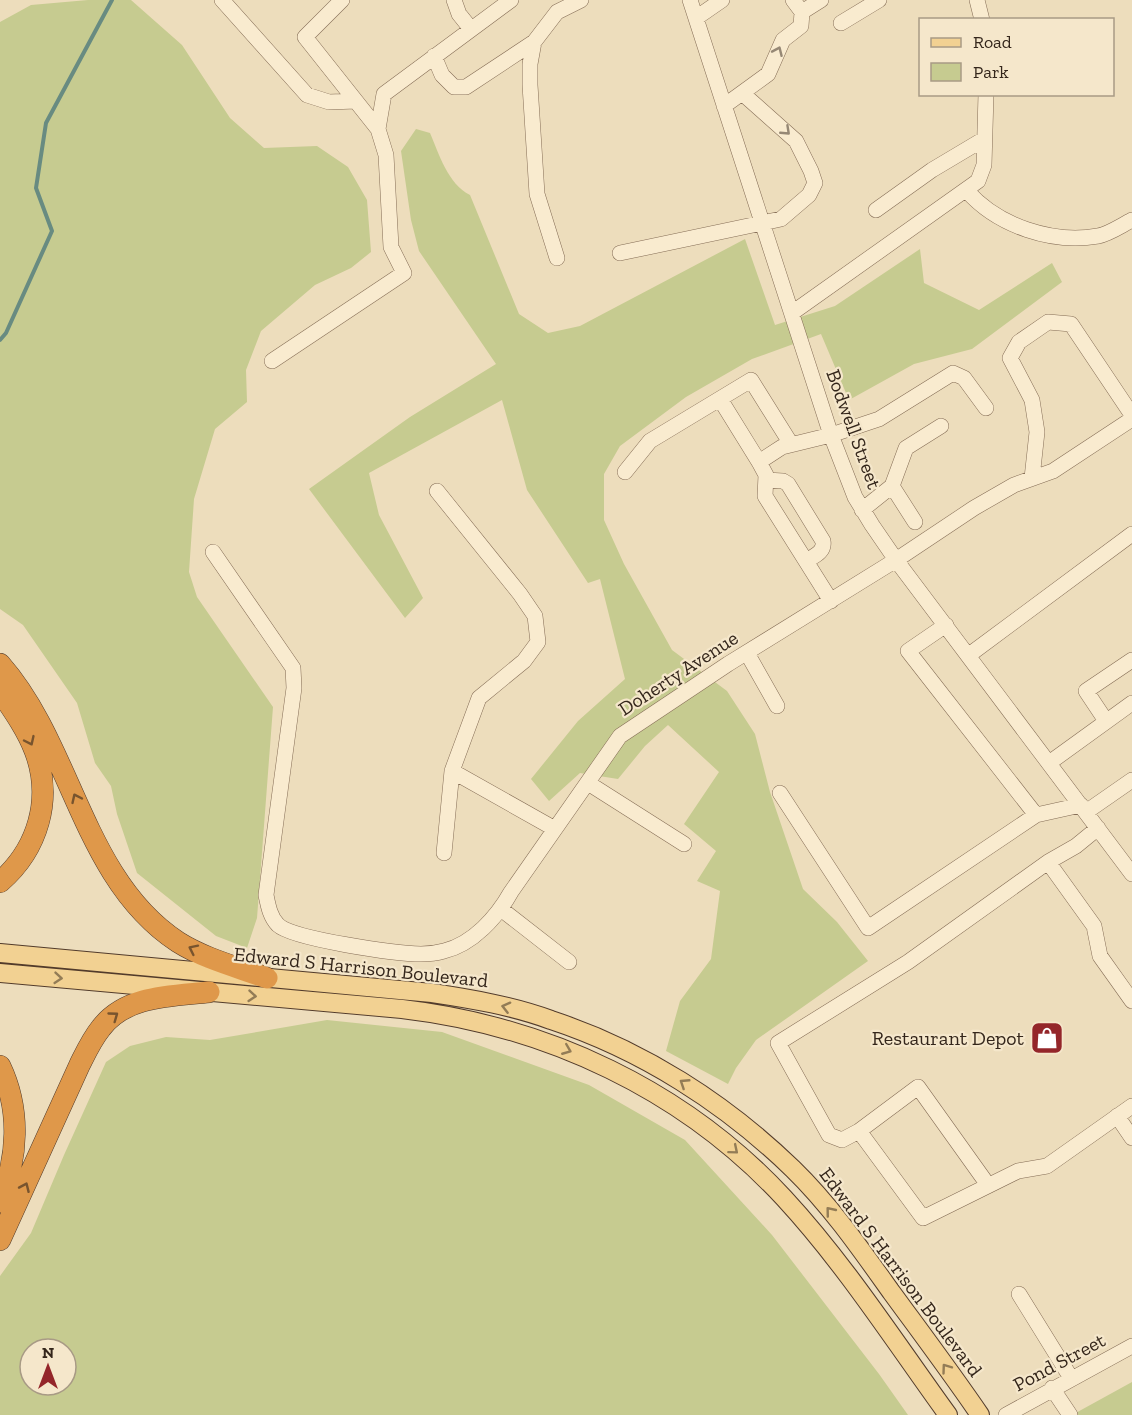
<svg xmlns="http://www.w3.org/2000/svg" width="1132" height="1415" viewBox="0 0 1132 1415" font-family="'Zilla Slab',serif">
	<rect width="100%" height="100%" fill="#edddbc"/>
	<!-- green -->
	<path fill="#c6cb90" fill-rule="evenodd" d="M88,0h43l51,45 48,73 34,30 53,-2 31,21 19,33 4,52 -20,16 -36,17 -54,46 -15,39 1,32 -32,27 -21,70 -5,73 8,25 76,110 -16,211 -10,30 -31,-12 -79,-63 -20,-59 -6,-28 -16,-23 -18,-60 -54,-78 -23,-16v-587l31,-17z
		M416,129l14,4c9,21 18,51 40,62l49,119 29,19 32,-7 165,-87 30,86 60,-19 85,-57 4,34 55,27 73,-47 10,19 -90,67 -58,15 -65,36 -28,-66 -69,25 -66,38 -66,49 -16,28v46l20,44 48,86 55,41 28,43 15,58 33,97 34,33 31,39 -112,79 -20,28 -8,16 -62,-33 14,-50 31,-42 9,-68 -23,-10 19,-30 -32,-27 35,-52 -51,-47 -23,21 -27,33 -38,-6 -31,28 -18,-22 47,-58 47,-42 -25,-100 -12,4 -61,-93 -25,-90 -133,73 10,42 44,83 -18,20 -96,-129 101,-72 86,-53 -77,-113 -8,-31 -10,-69z
		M327,1020l115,12 147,53 96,55 87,95 107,139 29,41h-908v-139l31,-43 33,-78 42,-93 24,-16 36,-9 44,3zM30,1349h36v36h-36z
		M1132,1382v33h-60z"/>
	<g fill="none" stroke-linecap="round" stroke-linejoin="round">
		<!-- stream -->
		<path stroke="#688b81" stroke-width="4" d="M0,340l6,-7 46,-102 -16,-43 10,-65 66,-123"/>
		<defs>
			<path id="minor" d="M222,0l85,95 22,7 27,-1
				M454,0l5,14 12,15
				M690,0l141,435 24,62 17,28 24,35 236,314
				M977,0l5,20
				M802,12l19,-12
				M696,18l26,-18
				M841,23l38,-23
				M434,56l8,19 12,12h12l68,-45
				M724,106l44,-32 15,-34 18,-14 1,-14 -9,-12
				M378,129l6,-35 127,-94
				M967,191c31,35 85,53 131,45 11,-2 24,-11 34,-16
				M876,210l56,-40 52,-31
				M620,253l161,-34 28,-24 6,-12 -4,-12 -15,-30 -54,-48
				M557,258l-20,-64 -7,-109v-21l4,-22 23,-30 24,-12
				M792,313l186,-132 6,-16 2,-71
				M272,361l132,-88 -13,-26 -5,-92 -8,-26 -73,-92 37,-37
				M720,399l39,63
				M625,472l25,-31 101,-61 40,64
				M1032,478l5,-46 -5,-32 -22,-42 9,-16 29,-20 23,2 61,91
				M766,480l17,1 5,3 35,57c2,11 -9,15 -17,20
				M892,486l23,36
				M437,491l83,103 15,22 3,26 -14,19 -45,37 -27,73 103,58
				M862,510l30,-24 14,-38 35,-22
				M213,552l80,116 1,20 -28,207c2,10 4,22 12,30 15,14 119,29 143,29 7,0 16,-1 23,-3 29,-7 53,-34 67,-59l109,-156 108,-72 168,-104 78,-52 40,-23 39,-14 79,-52
				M831,601l-66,-105 1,-21 -7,-13 23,-15 49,-12 48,-16 74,-46 11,5 22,30
				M946,625l-38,26 128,164
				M747,653l30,53
				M969,655l163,-121
				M1106,721l-20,-30 46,-31
				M1049,763l83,-60
				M588,783l96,61
				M780,793l88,135 168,-113 45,-10
				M1086,812l46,-32
				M444,853l8,-82
				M1048,862l46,64 6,30 32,45
				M501,909l68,53
				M1117,1116l15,22
				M859,1131l-17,9 -13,-5 -51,-92 130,-81 140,-100 28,-16 22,-18
				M988,1185l-70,-98 -59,44 64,87 95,-47 29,-5 85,-60
				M1019,1294l52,84
				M1052,1388l18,27
				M1006,1415l126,-69"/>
			<path id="major" d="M0,953l432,40c40,6 81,13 119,27 91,30 174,83 242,149 38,37 69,82 99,124 30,41 60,81 88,122
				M0,973l402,36c145,17 282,81 382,189 61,66 111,144 164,217"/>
			<path id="highway" d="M0,664c73,83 82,215 178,278 27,17 59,25 89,36
				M0,691c13,19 27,39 35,60 18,48 3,98 -35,131
				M0,1066c21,44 18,92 0,136
				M0,1240l80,-176c6,-12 12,-25 21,-36 25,-33 71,-32 108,-36"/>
		</defs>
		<!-- minor casing -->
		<use href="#minor" stroke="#856d56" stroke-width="16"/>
		<!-- major casing -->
		<use href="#major" stroke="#523b2b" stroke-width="20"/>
		<!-- highway casing -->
		<use href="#highway" stroke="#523b2b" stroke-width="22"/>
		<!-- minor -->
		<use href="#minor" stroke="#f9ebcf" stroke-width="15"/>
		<!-- major -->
		<use href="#major" stroke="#f2d192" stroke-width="18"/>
		<!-- highway -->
		<use href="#highway" stroke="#df984a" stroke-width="21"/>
	</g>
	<!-- one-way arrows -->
	<defs><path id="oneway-chevron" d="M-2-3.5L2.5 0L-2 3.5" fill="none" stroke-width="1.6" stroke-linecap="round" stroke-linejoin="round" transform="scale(1.5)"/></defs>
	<g stroke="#968875">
		<use href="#oneway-chevron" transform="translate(778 51) rotate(-66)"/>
		<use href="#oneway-chevron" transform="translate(786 131) rotate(43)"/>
	</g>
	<g stroke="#78542e">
		<use href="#oneway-chevron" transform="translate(30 741) rotate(65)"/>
		<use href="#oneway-chevron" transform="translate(76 798) rotate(-115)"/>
		<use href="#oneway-chevron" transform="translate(193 949) rotate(-154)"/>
		<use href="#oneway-chevron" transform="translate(114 1016) rotate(-36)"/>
		<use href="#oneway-chevron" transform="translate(25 1187) rotate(-66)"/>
	</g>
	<g stroke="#937c56">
		<use href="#oneway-chevron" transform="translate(58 978) rotate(5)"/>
		<use href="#oneway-chevron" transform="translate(252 996) rotate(5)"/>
		<use href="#oneway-chevron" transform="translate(506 1007) rotate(-166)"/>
		<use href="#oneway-chevron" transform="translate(567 1050) rotate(22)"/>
		<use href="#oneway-chevron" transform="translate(684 1083) rotate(-147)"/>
		<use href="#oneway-chevron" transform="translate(734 1150) rotate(40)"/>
		<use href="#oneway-chevron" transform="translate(830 1211) rotate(-129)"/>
		<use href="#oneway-chevron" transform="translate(946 1368) rotate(-126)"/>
	</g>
	<!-- icons -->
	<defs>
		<symbol id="shop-square" viewBox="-11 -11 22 22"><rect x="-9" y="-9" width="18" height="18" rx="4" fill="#94262a" stroke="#f5e7cb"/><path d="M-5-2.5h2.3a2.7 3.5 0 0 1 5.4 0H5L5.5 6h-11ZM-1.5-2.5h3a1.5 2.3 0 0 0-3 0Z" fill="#fff"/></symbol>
	</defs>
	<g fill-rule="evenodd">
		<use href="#shop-square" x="1028" y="1019" width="38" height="38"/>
	</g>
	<g text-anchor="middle" stroke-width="4.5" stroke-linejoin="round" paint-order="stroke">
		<!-- street labels -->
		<g font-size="20" fill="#34261b" stroke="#f5e7cb">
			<text transform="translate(854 429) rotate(70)" y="7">Bodwell Street</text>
			<text transform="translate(678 673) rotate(-33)" y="7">Doherty Avenue</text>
			<text transform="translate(361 967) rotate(6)" y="7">Edward S Harrison Boulevard</text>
			<text transform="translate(901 1272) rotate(53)" y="7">Edward S Harrison Boulevard</text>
			<text transform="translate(1059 1362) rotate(-28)" y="7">Pond Street</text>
		</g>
		<!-- poi labels -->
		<g font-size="20" fill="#34261b" stroke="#f5e7cb" text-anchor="end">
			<text x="1024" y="1045">Restaurant Depot</text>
		</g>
	</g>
	<!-- legend -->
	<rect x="919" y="18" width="195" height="78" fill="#f5e7cb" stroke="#a89a85" stroke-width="1.5"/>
	<rect x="931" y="38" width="30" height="9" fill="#f2d192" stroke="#a89a85" stroke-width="1.5"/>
	<text x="973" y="48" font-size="18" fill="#34261b">Road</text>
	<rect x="931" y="63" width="30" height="18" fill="#c6cb90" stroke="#a89a85" stroke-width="1.5"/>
	<text x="973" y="78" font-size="18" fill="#34261b">Park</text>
	<!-- north arrow -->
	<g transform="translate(48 1367)"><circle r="28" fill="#f5e7cb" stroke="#a89a85" stroke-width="1.5"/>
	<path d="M0-4.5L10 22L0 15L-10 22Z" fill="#94262a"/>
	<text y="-9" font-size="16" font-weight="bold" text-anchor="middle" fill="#34261b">N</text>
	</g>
</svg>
